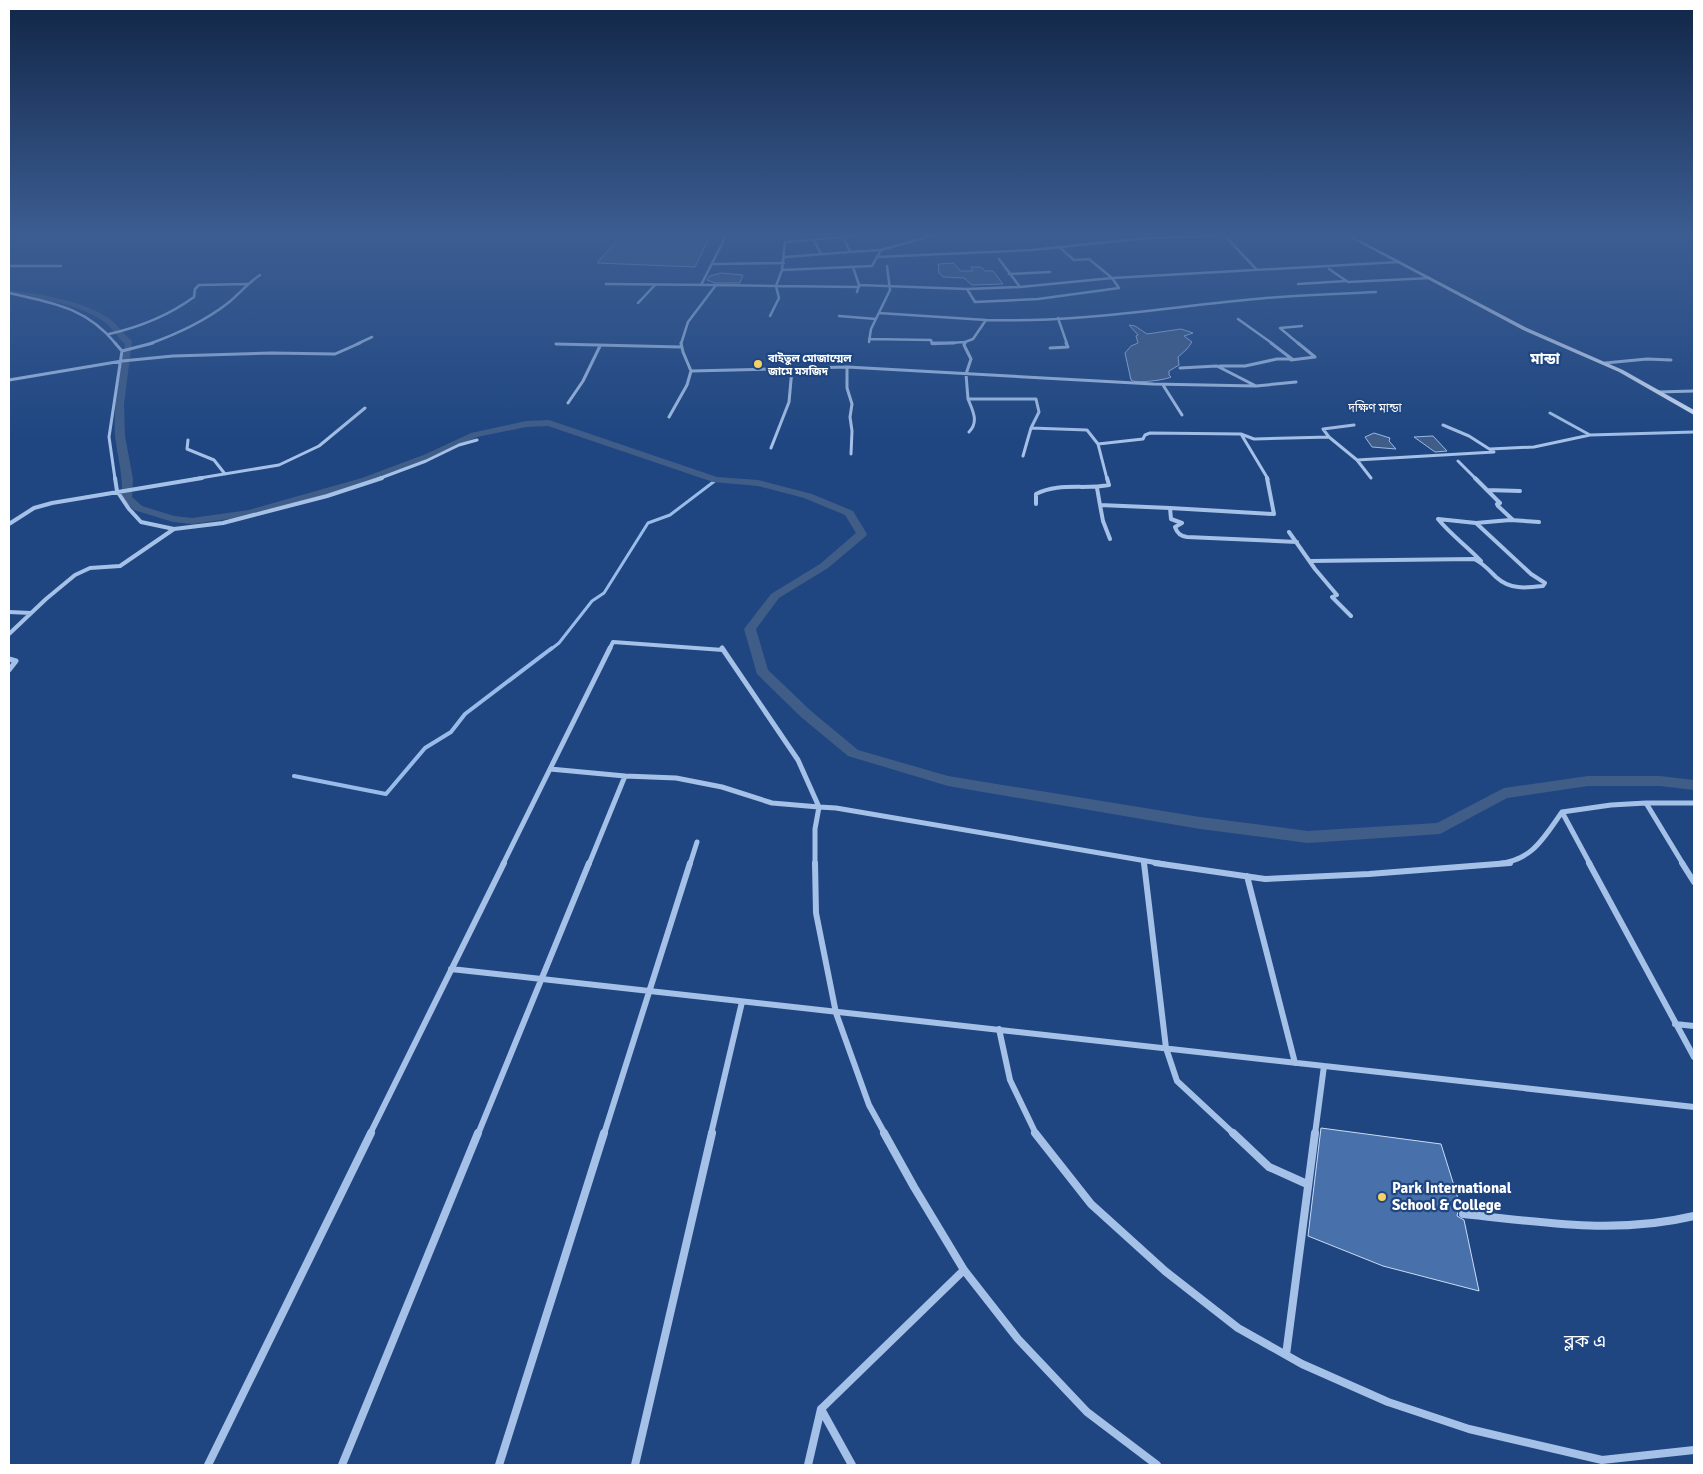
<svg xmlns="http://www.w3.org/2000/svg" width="1703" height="1474" viewBox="0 0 1703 1474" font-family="Signika,'Noto Sans Bengali',sans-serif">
	<rect width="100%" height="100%" fill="#1f4681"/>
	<!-- water -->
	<path fill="#405d88" stroke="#98bbea" d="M620,236h90l-15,31 -98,-4z
		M954,263l6,8h13l-2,-4h10l4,4h8l10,13 -31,1 -8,-7 -21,-1 -4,-4 -1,-9z
		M721,273l22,2 -3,8h-24l-9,-3 3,-4z
		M1129,325l6,1 12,8 34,-5 12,4 -9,3 8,6 -5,7 -9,8 1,8 -10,6v4l2,2c-6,3 -35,7 -40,3l-6,-27 6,-7 7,-3 -2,-7 2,-1z
		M1374,433l16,5 -1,3 7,8 -24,-2 -7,-10z
		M1432,436h1l14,15 -12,1 -21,-15z"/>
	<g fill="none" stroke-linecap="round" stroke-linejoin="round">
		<!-- stream-far1 -->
		<path stroke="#98bbea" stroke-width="3" d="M550,650l9,-7 33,-42 12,-8 44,-70 22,-8 46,-35"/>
		<!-- stream -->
		<path stroke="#98bbea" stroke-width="4" d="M294,776l92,18 39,-46 26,-16 14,-18 87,-66"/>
		<!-- canal -->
		<path fill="#405d88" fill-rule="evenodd" d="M9,290c32,5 69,9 98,27 10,6 16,17 25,24l-8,63 1,32 8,43 -1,18 10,9 32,10 18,2 57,-8 113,-32 64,-24 45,-21 55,-12 23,-1 168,57 41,3 54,14 41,17 14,23 -1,2 -38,32 -49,30 -23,31 12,41 43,41 47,39 90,26 252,41 108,14 129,-8 67,-35 84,-12h72l34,4v10l-34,-4h-72l-81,12 -67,36 -132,9 -108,-14 -252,-43 -100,-30 -47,-39 -44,-43 -13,-45 27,-35 49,-30 36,-31 -11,-18 -41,-17 -46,-12 -45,-4 -165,-56 -22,1 -49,10 -45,21 -64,24 -118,34 -58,8 -19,-2 -39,-12 -12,-12c1,-23 -4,-39 -7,-62 -2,-30 5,-62 10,-92 -8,-7 -13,-17 -22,-23 -26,-18 -64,-22 -94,-27z"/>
	</g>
	<!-- building -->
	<path fill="#4870aa" stroke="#c9dcf6" d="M1321,1128l120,16 20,64 -3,3 -1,5 7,4 15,71 -96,-25 -75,-30z"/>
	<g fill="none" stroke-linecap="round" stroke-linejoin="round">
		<!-- street-far5 -->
		<path stroke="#a5c1e8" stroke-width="2.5" d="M851,236l-8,1 7,15 31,-2
			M1225,236l32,34
			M814,240l7,14
			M785,257l65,-5
			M877,257l155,-7 114,-12 73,-2
			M999,259l21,28
			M713,264l71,-1
			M9,266h52
			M853,267l6,18 -2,7
			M1329,269l19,13 82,-4
			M782,270l3,-28 58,-5
			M1009,274l41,-2
			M606,284l110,1
			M1298,284l48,-3
			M701,285l25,-49
			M859,285l108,4 53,-2 92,-9 287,-16
			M967,289l8,13 63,-3 81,-11 -7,-10 -23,-19 -15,1 -15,-13
			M9,293c43,10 77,14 107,51
			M638,303l17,-18
			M879,313l107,7
			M770,316l9,-18 -3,-12 83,1
			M839,316l37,3
			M1058,318l9,26
			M1238,319l35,25
			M109,334c31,-7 59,-18 85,-37l1,-8 4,-4 49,-1
			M869,339l62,1 1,4
			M869,342l2,-13 19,-39 -3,-24
			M965,342l8,-3 13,-19c94,3 187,-14 280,-22 36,-3 73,-4 110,-6
			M149,344c28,-10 56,-23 79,-41 11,-9 20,-20 32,-28
			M357,344l15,-7
			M681,344l7,-22 28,-37 60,1 6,-16 90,-4 9,-16 50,-14
			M934,344l31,-2 -1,2
			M1299,344l-19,-16 22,-2"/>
		<!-- street-far4 -->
		<path stroke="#a5c1e8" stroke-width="3" d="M115,343l7,8 -13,86 6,42
			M681,343l2,9 8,19 156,-4 306,17 103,2 -39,-20 -37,2
			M932,343h22
			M965,343l-1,2 7,14 -5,15 2,25h68l3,13 -8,16 56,2 11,14 45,-5 2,-4 5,-2 91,1 13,5 75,-2 28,23 137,-8 -25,-16 -26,-11
			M556,344l125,3
			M1050,348l18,-1 -2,-4
			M122,351l31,-8
			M1291,360l24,-3 -17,-14
			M1605,363l42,-4 24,1
			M1220,366h25l32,-7h15l-21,-16
			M847,367v21l5,16 -2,13 2,14 -1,23
			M9,380l113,-19 51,-5 98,-3 64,1 25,-11
			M1163,385l19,30
			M1256,386l40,-4
			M1658,392l36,-1
			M968,399c5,12 11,23 1,33
			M568,403l15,-22 17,-35
			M1550,413l40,22
			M669,417l18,-32 4,-14
			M1241,434l27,45
			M1329,437l-6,-8 31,-4
			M188,440l-1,9 27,11 11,14
			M1098,444l9,35
			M771,448l18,-46 3,-33
			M1490,449l44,-2 56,-12 104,-3
			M1023,456l8,-28
			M1357,460l14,18
			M1458,461l18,18
			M194,479l85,-14 40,-19 46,-38
			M378,479l48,-18 33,-16 18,-5"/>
		<!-- street-far3 -->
		<path stroke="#a5c1e8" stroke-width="4" d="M115,478l2,13 12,18 12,13 33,7 49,-6 104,-27 55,-18
			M1267,478l7,36 -104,-6 1,11 11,4 -7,4c2,6 5,9 12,10l110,5
			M1475,478l12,12
			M1097,488l3,17
			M1036,504v-10c22,-12 49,-4 73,-9l-2,-7
			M1513,520l-15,-14 -1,-2 3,-1 -13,-13 33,1
			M1476,523l-38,-4c13,16 29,27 43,42
			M9,524l25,-16 18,-5 150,-25
			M1289,532l26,37 22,26 -5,2 19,19
			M1110,539l-7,-18 -3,-16 70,3
			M1310,561l164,-2c9,4 15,11 22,18 14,13 30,11 47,9l2,-3 -14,-9 -55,-51 34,-3 29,2
			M9,612l22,1
			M9,634l37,-35 29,-24 15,-7 30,-2 54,-37
			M609,650l4,-8 110,8"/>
		<!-- street-far2 -->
		<path stroke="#a5c1e8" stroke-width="5" d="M9,659l7,2 -7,9
			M550,769l75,7 51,2 46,9 50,16 47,4 -21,-47 -76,-112
			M550,769l60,-121
			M1562,812l28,52
			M1144,861v3
			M503,864l47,-95
			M589,864l36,-88
			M690,864l7,-22
			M815,864v-35l4,-22 17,1 328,56
			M1496,864c36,-3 47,-25 66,-52l49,-7 35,-2
			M1683,864l-37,-61h48"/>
		<!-- street-far1 -->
		<path stroke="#a5c1e8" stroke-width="6" d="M815,863l1,50 20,100 33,92 16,29
			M1144,863l22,185 11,33 57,53
			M1155,863l110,16 104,-5 141,-11
			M1589,863l105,194
			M1682,863l12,19
			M1247,876l48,187
			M451,969l1243,138
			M1675,1024l19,2
			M999,1029l11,51 26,54
			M370,1134l134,-271
			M478,1134l111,-271
			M604,1134l86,-271
			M711,1134l31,-132
			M1315,1134l9,-68"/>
		<!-- street -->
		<path stroke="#a5c1e8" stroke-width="8" d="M884,1133l30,54 50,83 54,69 69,73 70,53
			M1035,1133l56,71 74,67 73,57 64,36 86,38 81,27 133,31 92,-10
			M1233,1133l36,34 38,17
			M1463,1214c80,8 151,21 231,2
			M1288,1356l-2,-1 29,-222
			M821,1409l143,-139
			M208,1465l163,-332
			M342,1465l136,-332
			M499,1465l105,-332
			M635,1465l77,-332
			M808,1465l13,-56 31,56"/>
		<!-- secondary -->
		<path fill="#cfdff7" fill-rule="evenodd" d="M1347,236h5l175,92 96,42 71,40v5l-75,-43 -96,-42z"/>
	</g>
	<!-- sky -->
	<linearGradient id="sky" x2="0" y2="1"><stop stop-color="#112647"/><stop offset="0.53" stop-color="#3c5d92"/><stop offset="1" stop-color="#3c5d92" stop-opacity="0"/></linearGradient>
	<rect width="1703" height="442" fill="url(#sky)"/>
	<!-- markers -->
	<g fill="#f6d165" stroke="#1f4681" stroke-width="2">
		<circle cx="758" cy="364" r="5"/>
		<circle cx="1382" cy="1197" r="5"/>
	</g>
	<g text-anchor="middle" stroke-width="4.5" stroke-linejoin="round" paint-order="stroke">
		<!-- far-poi labels -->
		<g font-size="11" font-weight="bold" fill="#fff" stroke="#1f4681" text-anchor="start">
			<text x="768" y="362">বাইতুল মোজাম্মেল<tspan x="768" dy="13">জামে মসজিদ</tspan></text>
		</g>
		<!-- far-quarter labels -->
		<g font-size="12" fill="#fff" stroke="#1f4681">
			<text x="1375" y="412">দক্ষিণ মান্ডা</text>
		</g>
		<!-- far-district labels -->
		<g font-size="15" font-weight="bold" fill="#fff" stroke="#1f4681">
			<text x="1545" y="364">মান্ডা</text>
		</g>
		<!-- near-poi labels -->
		<g font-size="15" font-weight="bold" fill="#fff" stroke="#1f4681" text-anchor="start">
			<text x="1392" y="1193">Park International<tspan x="1392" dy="17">School &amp; College</tspan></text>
		</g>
		<!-- near-quarter labels -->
		<g font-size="18" fill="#fff" stroke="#1f4681">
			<text x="1585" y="1347">ব্লক এ</text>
		</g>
	</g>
	<!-- border -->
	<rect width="1703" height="1474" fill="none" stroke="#ffffff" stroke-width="20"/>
</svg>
